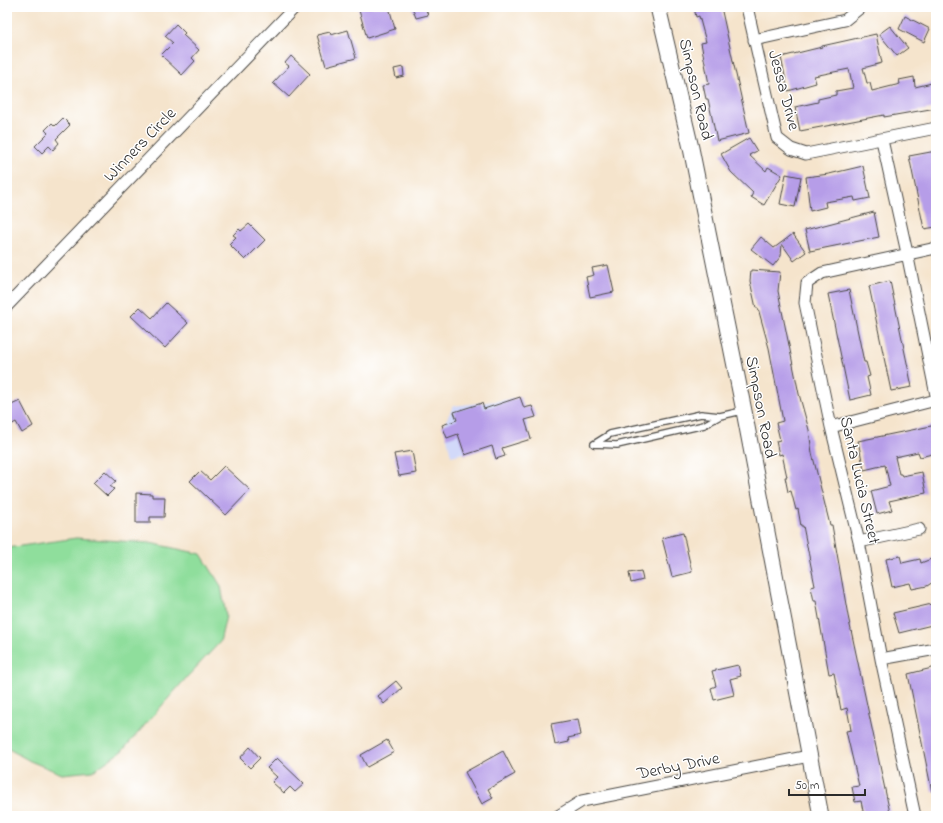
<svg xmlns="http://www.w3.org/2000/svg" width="943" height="823" viewBox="0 0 943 823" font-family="'Indie Flower',sans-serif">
	<rect width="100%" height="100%" fill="#fff"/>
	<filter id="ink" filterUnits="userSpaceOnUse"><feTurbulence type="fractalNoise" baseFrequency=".025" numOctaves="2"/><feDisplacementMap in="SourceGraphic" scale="8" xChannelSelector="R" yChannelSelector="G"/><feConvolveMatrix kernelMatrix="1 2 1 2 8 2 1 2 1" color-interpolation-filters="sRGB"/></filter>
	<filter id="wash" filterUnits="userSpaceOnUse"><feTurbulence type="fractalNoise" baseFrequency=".012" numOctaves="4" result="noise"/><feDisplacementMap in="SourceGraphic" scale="16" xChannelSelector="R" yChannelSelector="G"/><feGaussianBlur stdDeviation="0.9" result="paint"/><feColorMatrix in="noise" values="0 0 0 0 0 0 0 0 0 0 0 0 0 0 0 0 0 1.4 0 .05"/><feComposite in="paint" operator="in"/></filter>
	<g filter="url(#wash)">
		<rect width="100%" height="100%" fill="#f5e4cc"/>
		<!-- built -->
		<path fill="#d2d9f9" d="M521,398l10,41 -80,17 -7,-31 9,-19z"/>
		<!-- green -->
		<path fill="#8fde9c" stroke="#5d8464" d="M76,538l74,5 51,11 20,32 5,30 -6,26 -33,35 -64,73 -30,21 -31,3 -32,-13 -23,-13v-200z"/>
		<g id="blocks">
			<!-- building -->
			<path fill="#b69de8" d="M358,7h31l6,22 -28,9z
				M412,7h13l3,8 -12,3z
				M694,7h27l28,126 -32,8 -9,-42h-2l-3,-14 6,-1 -8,-41 5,-1 -7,-26 -3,1z
				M905,16l25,13 -6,13 -25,-13z
				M176,24l9,9 -2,2 16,15 -7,8 3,3 -13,14 -21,-20 12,-12 -8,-7z
				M890,26l18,22 -11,8 -18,-22z
				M348,30l8,28 -30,8 -9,-31 13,-3 1,3z
				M876,34l6,29 -19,5 4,15h3l2,8 28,-7 -1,-4 15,-3 1,10 21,-5v26l-52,9v-2l-84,16 -5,-24 23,-5v-3l18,-4v-4l17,-3 -4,-19 -35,7 2,7 -28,8 -7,-34 41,-10v-1z
				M291,56l19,18 -21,23 -16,-14 16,-17 -4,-3z
				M403,67l1,9 -8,2 -2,-9z
				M63,118l7,7 -14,14 3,4 -6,7 -4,-4 -7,7 -7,-7 13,-13 -3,-3 7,-7 3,3z
				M749,138l8,13 -8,4 17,16 2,-4 14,8 -18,30 -13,-8 2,-4 -22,-21 -10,-18z
				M936,151v76l-12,2 -15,-73z
				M863,166l7,32 -15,3 -1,-4 -29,5 1,5 -16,4 -4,-34 23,-3z
				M786,174l15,3 -6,30 -15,-3z
				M874,212l5,25 -69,14 -5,-21z
				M249,224l16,16 -20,20 -16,-16 7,-7 -3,-2 6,-6 2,2z
				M793,234l13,18 -12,9 -12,-17 -1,12 -8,10 -22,-17 10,-12 13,11z
				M608,265l6,27 -24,5 -4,-20 8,-2 -2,-7z
				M751,270l29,2 -2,19 6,30 15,73 10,36 3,23 18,72h2l16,91 42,197 -26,3 -3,-15 -6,1 -3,-15 7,-1 -13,-55 5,-1 -4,-22 -6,2 -7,-37 -5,1 -13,-73h-2l-3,-14 4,-1 -12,-60h-2l-3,-17 -2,1 -5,-19 -3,1 -3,-15h2l-5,-23 -3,1 -3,-14 4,-1 -4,-17 7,-2 -14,-73 -11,-40h-2l-6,-27z
				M890,281l22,106 -21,4 -22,-105z
				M849,290l15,72h2l4,14 -3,1 4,18 -21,5 -22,-106z
				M166,303l22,20 -23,25 -34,-32 9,-9 12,11z
				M520,397l4,11 8,-2 4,11 -11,3 6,19 -29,9 3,8 -9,3 -4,-13 -27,9 -7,-21 -11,4 -5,-13 15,-5 -3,-8 28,-9 2,6z
				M20,401l13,25 -11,7 -6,-11 -9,5v-20z
				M936,425v28l-16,4 -2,-5 -23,5 4,17h2l1,2 20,-4 4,21 -37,8 3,9 -15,4 -6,-23 19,-5 -5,-21 -21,5 -6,-29z
				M412,451l4,22 -17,3 -5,-22z
				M224,466l26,24 -24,25 -36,-34 10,-10 10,9z
				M105,471l11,10 -6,5 4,3 -7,7 -14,-13z
				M136,493l16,1v3h13l-1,20h-14v6h-14z
				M683,533l9,39 -20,5 -10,-39z
				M900,556l2,7 18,-4 1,4 15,-6v23l-9,6 -15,3 -2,-6 -18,4 -6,-28z
				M641,571l2,9 -12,3 -2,-10z
				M936,603v21l-37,9 -6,-20z
				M738,665l3,11 -11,3 4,16 -20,5 -3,-12 5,-2 -4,-15z
				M936,667v125h-4l-24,-118z
				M396,681l6,7 -18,16 -6,-8z
				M578,719l3,16 -13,3 1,4 -14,3 -4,-21z
				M387,740l7,12 -27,15 -6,-12z
				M250,747l10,11 -10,10 -10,-10z
				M503,751l12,23 -27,15 5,9 -11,6 -17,-32z
				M277,758l27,26 -9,8 -5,-5 -6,6 -12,-11 5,-5 -10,-9z"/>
		</g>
	</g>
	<g filter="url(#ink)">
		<use href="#blocks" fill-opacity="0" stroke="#494743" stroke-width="1"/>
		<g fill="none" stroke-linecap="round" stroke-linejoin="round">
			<defs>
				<path id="service" d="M594,444l23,1 87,-20 16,-9 22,-5
					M594,444l16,-10 91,-20 19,2"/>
				<path id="minor" d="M747,7l30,131 14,11 15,5 130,-26
					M754,40l91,-20 16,-13
					M882,140l25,113 29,142
					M7,306l288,-299
					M831,427l105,-27
					M859,542l60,-13
					M881,659l55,-10
					M558,816l24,-15 227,-45
					M915,816l-34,-157 -22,-117 -28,-115 -26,-124 2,-20 15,-10 114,-25"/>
				<path id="secondary" d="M658,7l33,141 53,263 77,405"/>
			</defs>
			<!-- service casing -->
			<use href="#service" stroke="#494743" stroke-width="8"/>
			<!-- minor casing -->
			<use href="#minor" stroke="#494743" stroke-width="13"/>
			<!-- secondary casing -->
			<use href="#secondary" stroke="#494743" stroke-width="17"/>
			<!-- service -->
			<use href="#service" stroke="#fff" stroke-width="5.5"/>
			<!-- minor -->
			<use href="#minor" stroke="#fff" stroke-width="11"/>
			<!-- secondary -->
			<use href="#secondary" stroke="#fff" stroke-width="15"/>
		</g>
	</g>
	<g text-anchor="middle" stroke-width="3" stroke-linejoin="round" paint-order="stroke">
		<!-- street labels -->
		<g font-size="17" fill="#2b2b2b" stroke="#fff">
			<text transform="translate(697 89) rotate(77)" y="6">Simpson Road</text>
			<text transform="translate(785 90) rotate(75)" y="6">Jessa Drive</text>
			<text transform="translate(139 144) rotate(-46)" y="6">Winners Circle</text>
			<text transform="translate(762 407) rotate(79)" y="6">Simpson Road</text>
			<text transform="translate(861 480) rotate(77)" y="6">Santa Lucia Street</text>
			<text transform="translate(678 765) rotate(-11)" y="6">Derby Drive</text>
		</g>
	</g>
	<!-- margin -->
	<rect width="943" height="823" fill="none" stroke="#fff" stroke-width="24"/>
	<!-- scale -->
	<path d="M789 789v6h76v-6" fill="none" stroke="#2b2b2b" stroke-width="2"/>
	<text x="795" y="789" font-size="12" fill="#2b2b2b" stroke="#ffffff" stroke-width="3" paint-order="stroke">50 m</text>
</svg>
